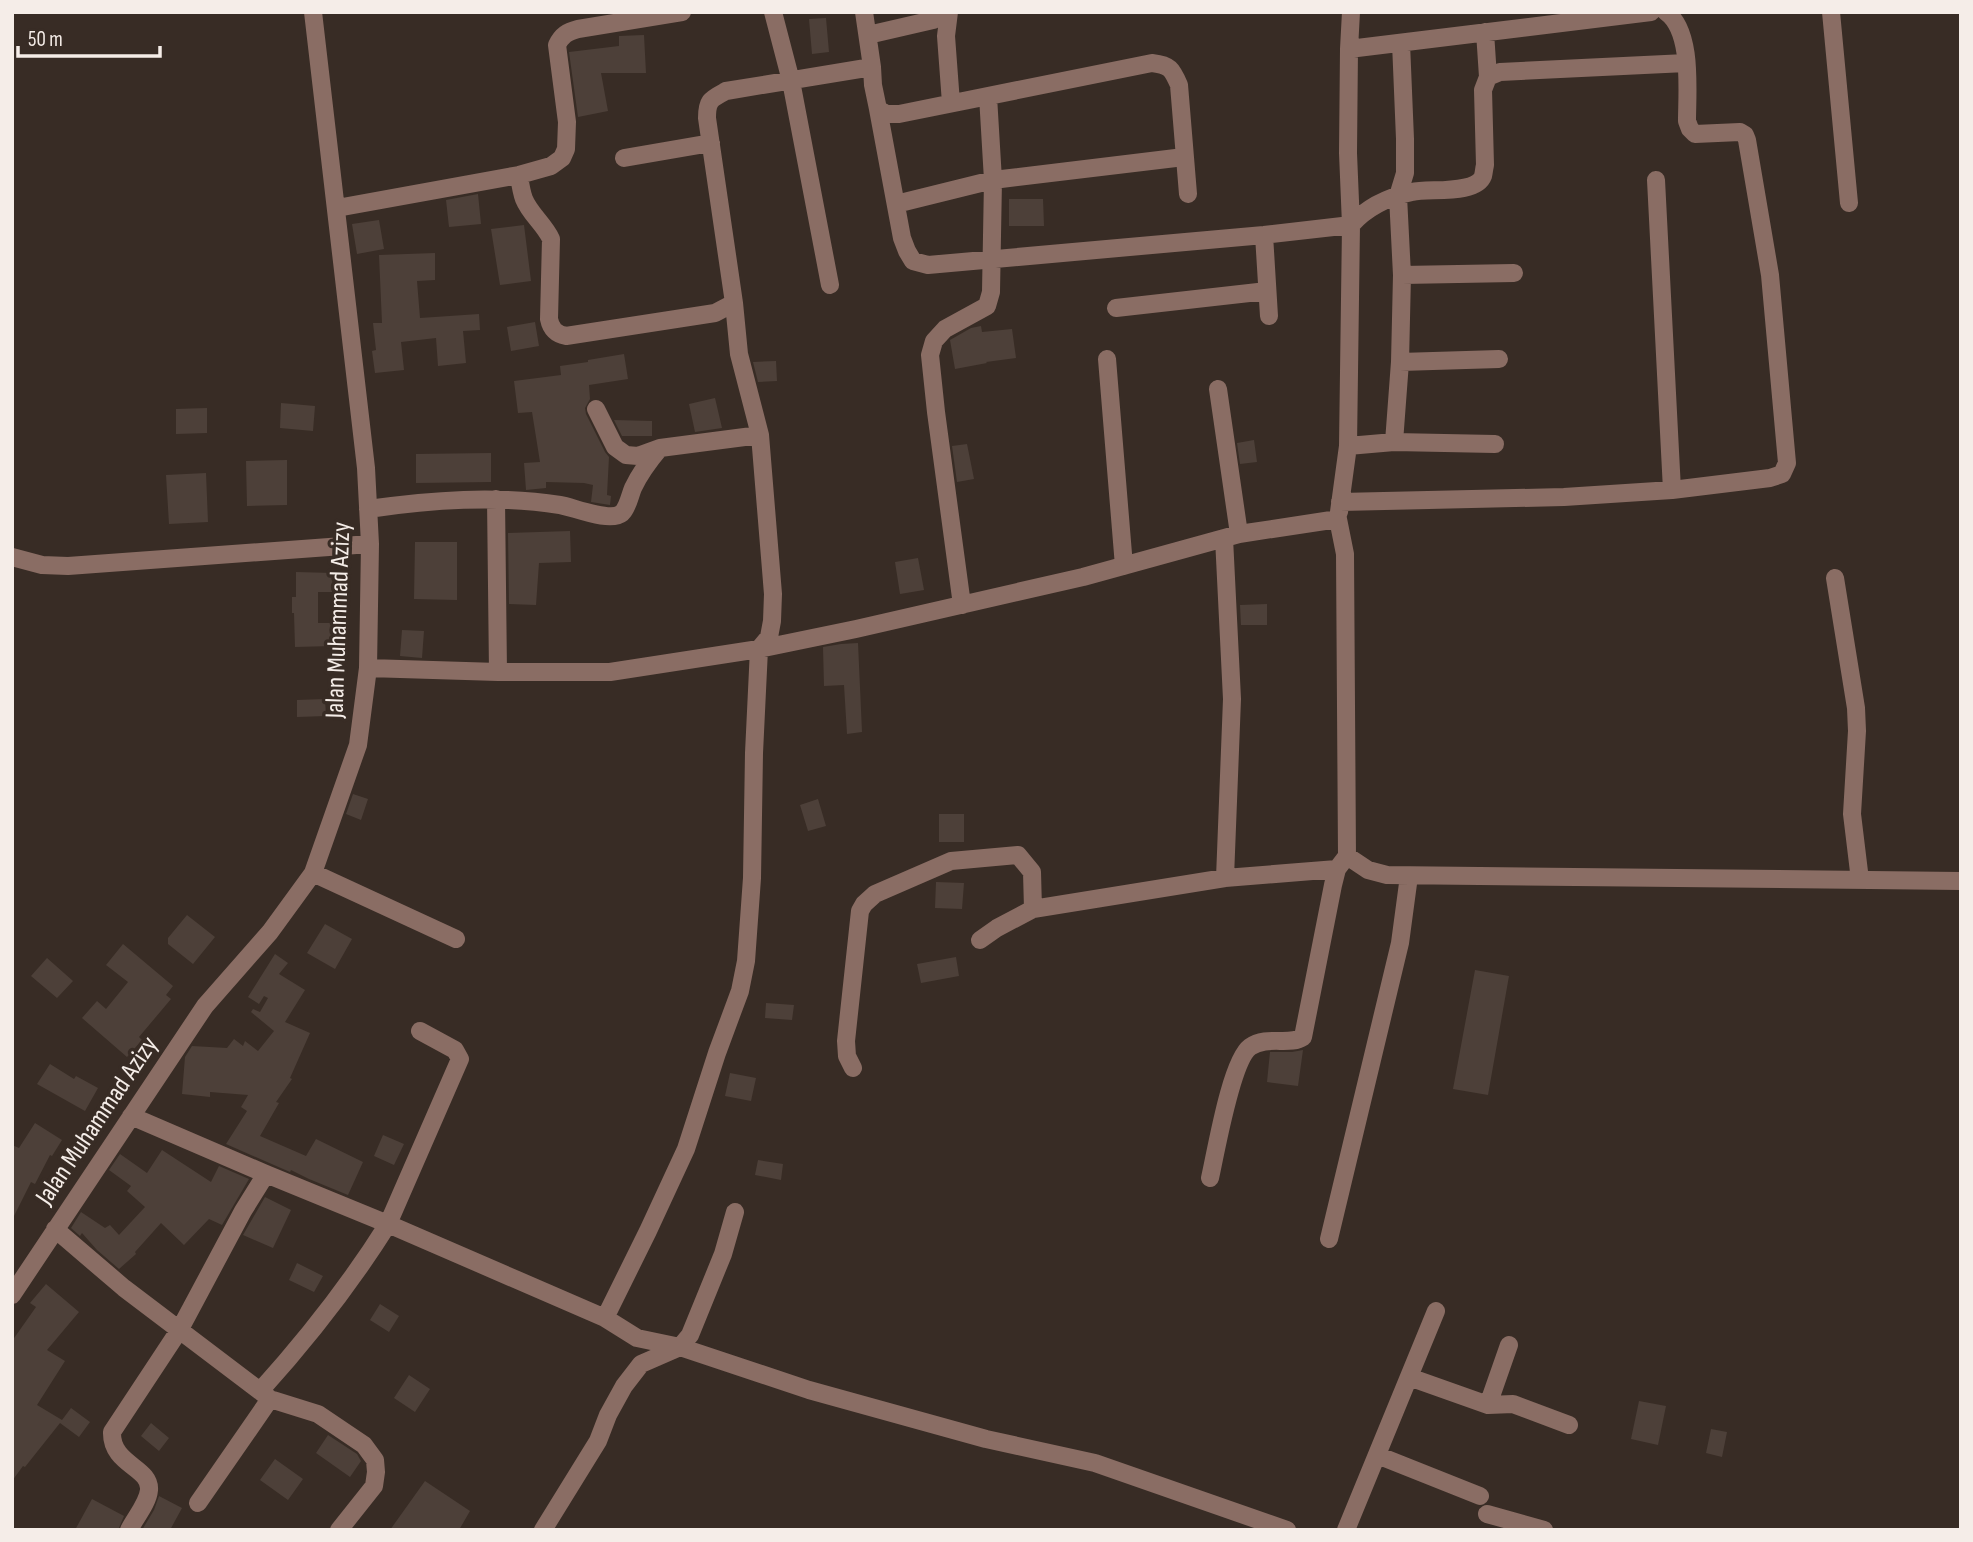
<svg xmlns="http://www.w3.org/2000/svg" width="1973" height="1542" viewBox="0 0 1973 1542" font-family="'Sofia Sans Condensed',sans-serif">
	<rect width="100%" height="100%" fill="#382c25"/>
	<!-- building -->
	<path fill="#4d4039" d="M826,18l3,34 -17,2 -3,-35z
		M644,35l2,38h-45l7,38 -30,6 -9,-65 50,-6v-10z
		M478,194l3,30 -32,3 -3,-27z
		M1009,199h34l1,27h-35z
		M379,220l5,29 -27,5 -5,-30z
		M524,225l7,56 -31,4 -9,-56z
		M435,253v27l-18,1 3,37 59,-4 1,16 -17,1 3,32 -28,3 -2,-28 -35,4 3,28 -29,3 -3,-22 4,-1 -3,-27h9l-3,-68z
		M535,322l4,24 -28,5 -4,-24z
		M981,326l1,6 30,-3 4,29 -30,4 1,1 -32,6 -5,-29 21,-12z
		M624,354l4,25 -39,6 1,14 -5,9 1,6 19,38 4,5 -2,38 4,1 -1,9 -19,-3 2,-17 -9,-2 -38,-1v6l-20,2 -2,-27 16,-1 -8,-50 -14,1 -4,-32 47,-6 -1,-9 28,-4v-2z
		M776,361l1,20 -19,1 -5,-20z
		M715,398l7,30 -27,4 -6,-28z
		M281,403l34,3 -2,25 -33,-3z
		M207,408v25l-31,1v-25z
		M614,420l38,1v15h-30z
		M1254,440l3,22 -17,2 -3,-21z
		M967,444l7,35 -17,3 -5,-36z
		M491,453v29l-75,1v-29z
		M287,460v45l-40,1 -1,-45z
		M206,473l2,49 -39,2 -3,-49z
		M570,531l1,31 -32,1 -3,42 -27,-1 -1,-71z
		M415,542h42v58l-43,-1z
		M918,558l6,32 -24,4 -5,-32z
		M296,572l37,1 -1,19h-14v31h14v23l-37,1 -1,-34h-2v-16h4z
		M1267,604v21h-26l-1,-20z
		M402,630l22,1 -2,27 -22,-2z
		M858,643l4,89 -15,2 -3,-49 -20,1 -1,-39 18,-3z
		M325,699l1,17 -29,1v-17z
		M353,794l15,5 -7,21 -15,-6z
		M818,799l8,27 -18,5 -8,-26z
		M939,814h25v28h-25z
		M936,882l28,1 -2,26 -27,-1z
		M187,915l28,22 -22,27 -25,-20v-6z
		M325,924l27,15 -17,30 -28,-16z
		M123,944l50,42 -7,9 5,4 -32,38 3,3 -15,17 -45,-39 15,-17 9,8 22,-27 -22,-17z
		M275,954l13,9 -9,11 26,16 -20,32 25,11 -20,45 2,1 -16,23 3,1 -19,33 46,20 10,-17 47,23 -15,33 -39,-16 -18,-9 -1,2 -64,-28 21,-33 -6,-4 7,-12 -38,-3v5l-28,-3 3,-37 7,-11 35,2 7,-9 9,7 2,-5 13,10 16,-20 -23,-19 2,-3 7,3 8,-14 -4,-2 -5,8 -11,-7z
		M956,957l3,19 -38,7 -4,-19z
		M47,958l26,23 -16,17 -26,-22z
		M1475,970l34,6 -21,119 -35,-6z
		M766,1003l28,2 -2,15 -27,-2z
		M1303,1050l-5,36 -31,-4 3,-30h22z
		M50,1064l24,15 2,-3 22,12 -13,23 -48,-27z
		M730,1073l26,5 -5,23 -26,-5z
		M35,1123l27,17 -10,16 -2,-1 -15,29 -4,-2 -19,38v-75l7,3z
		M383,1135l21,9 -10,21 -20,-9z
		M162,1150l49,32 8,-16 30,13 -27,46 -13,-6 -25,26 -23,-22 -26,29 1,2 -17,15 -22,-19 -15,-17 -2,3 -9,-8 10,-16 24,16 5,-3 9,10 26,-28 -18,-16 4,-5 -22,-16 11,-16 27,19z
		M758,1160l25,4 -2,16 -26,-5z
		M265,1197l26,13 -18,38 -30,-13z
		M297,1263l26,13 -9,16 -25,-12z
		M46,1284l33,28 -32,38 18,11 -28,44 25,15 9,-12 19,14 -11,15 -19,-14 -35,44 -2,-1 -11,15v-140l24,-34 -6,-4z
		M380,1304l19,12 -10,16 -19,-12z
		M409,1375l21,14 -15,23 -21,-14z
		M1639,1401l27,5 -8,39 -27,-6z
		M151,1423l18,15 -10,13 -18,-15z
		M1711,1429l16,3 -5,25 -16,-4z
		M328,1435l29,19 4,7 -11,16 -34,-24z
		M275,1459l28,20 -15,21 -28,-20z
		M425,1481l45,30 -11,19h-69z
		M159,1496l23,12 -12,22h-28l12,-20z
		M92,1499l32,17 -6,14h-43z"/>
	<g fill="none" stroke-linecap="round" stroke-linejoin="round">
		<!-- minor -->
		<path stroke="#8a6d64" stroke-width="18" d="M773,12l18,69 39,204
			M864,12l8,55
			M949,12l-3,24 5,67
			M1831,12l18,191
			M1485,32l3,45
			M868,35l65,-15 15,-8
			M1349,49l302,-37
			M878,109l24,129 5,13 6,10 15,4 336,-30 87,-10c16,-18 37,-28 61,-33 17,-4 64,3 71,-16 1,-4 1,-7 2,-11l-2,-75 5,-13 12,-5 186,-9
			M624,158l87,-15
			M519,175c1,7 2,16 5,24 6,15 20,25 27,40l-2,80c2,10 7,15 17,17l149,-23 19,-10 5,51 21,81 13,159 -1,27 -3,16 -10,12 -5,104 -2,125 -6,83 -6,30 -23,62 -31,96 -38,82 -43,87
			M1656,180l16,310
			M896,204l97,-24 191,-23
			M337,208l182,-33 32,-9 11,-8 4,-9 1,-27 -10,-77c5,-10 10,-13 21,-16l104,-17
			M1264,235l5,81
			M1402,275l112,-2
			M734,303l-27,-185c0,-18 4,-19 19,-27l146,-24 1,18 5,24 8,5h13l253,-51c18,2 20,6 27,22l9,109
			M1116,308l151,-17
			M1107,359l17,207
			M1400,362l99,-3
			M1218,389l21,145
			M596,409l19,38 11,8 12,1 22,-8 100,-13
			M1394,442l6,-80 2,-87 -4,-79 7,-23v-34l-4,-96
			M1348,446l46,-4 101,2
			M496,499l2,173
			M1340,502l224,-5 108,-7 98,-12 12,-4 5,-11 -17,-188 -23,-135 -2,-5 -5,-3 -45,2 -5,-5 -3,-8c0,-30 6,-90 -21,-109
			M368,509c63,-9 128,-14 192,-4 13,2 50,18 62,8 6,-6 8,-18 11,-25 7,-15 16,-27 27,-40
			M1339,512l9,-66 3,-221 -3,-72 1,-104 2,-37
			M1224,538l8,161 -7,179
			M12,557l30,8 26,1 302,-22
			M1835,578l21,130 1,23 -5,83 8,66
			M962,605l-26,-193 -6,-57 4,-14 11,-12 42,-23 4,-14 2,-112 -5,-84
			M368,668l130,4h112l149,-23 97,-20 227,-52 156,-43 99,-15 7,35 2,302 21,14 19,5 574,6
			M313,873l143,66
			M1033,909l192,-31 112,-9
			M420,1031l35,19 5,9 -72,165 217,94 32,20 43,9 129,43 177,49 109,24 192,67
			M853,1068l-6,-12 -1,-15 14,-130 4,-7 11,-10 76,-33 67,-6 14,17 1,37 -36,19 -17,12
			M131,1116l135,58 122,50c-37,59 -81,115 -128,167l10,8 48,15 46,31 11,15 1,12 -2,14 -35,44
			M1210,1178c6,-26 21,-117 40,-131 17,-12 40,-1 53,-10l30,-152 4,-16 10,-13
			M55,1229l69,59 136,103
			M1329,1239l71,-296 9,-67
			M12,1295l193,-289 65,-74 43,-59 45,-128 10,-77 2,-124 -4,-76 -53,-456
			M1409,1377l79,28 25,-1 56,21
			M1488,1405l21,-60
			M1377,1455l103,41
			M198,1503l72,-104
			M1487,1514l57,16
			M129,1530c6,-12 19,-27 20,-40 2,-23 -38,-25 -37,-58l68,-103 63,-118 23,-37
			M543,1530l55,-89 10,-26 16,-29 17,-22 39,-17 10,-12 33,-81 12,-42
			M1346,1530l90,-219"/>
	</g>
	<g text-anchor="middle" stroke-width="7" stroke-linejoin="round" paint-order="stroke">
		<!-- street labels -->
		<g font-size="26" fill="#f5ede8" stroke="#382c25">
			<text transform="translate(337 620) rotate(-88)" y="9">Jalan Muhammad Azizy</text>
			<text transform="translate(96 1120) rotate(-56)" y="9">Jalan Muhammad Azizy</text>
		</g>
	</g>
	<!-- border -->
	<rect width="1973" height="1542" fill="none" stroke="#f5ede8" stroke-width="28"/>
	<!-- scale -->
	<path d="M18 46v10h142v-10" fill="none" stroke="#f5ede8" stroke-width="3.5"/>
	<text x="28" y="46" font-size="21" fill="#f5ede8" stroke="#382c25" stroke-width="5" paint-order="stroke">50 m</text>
</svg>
